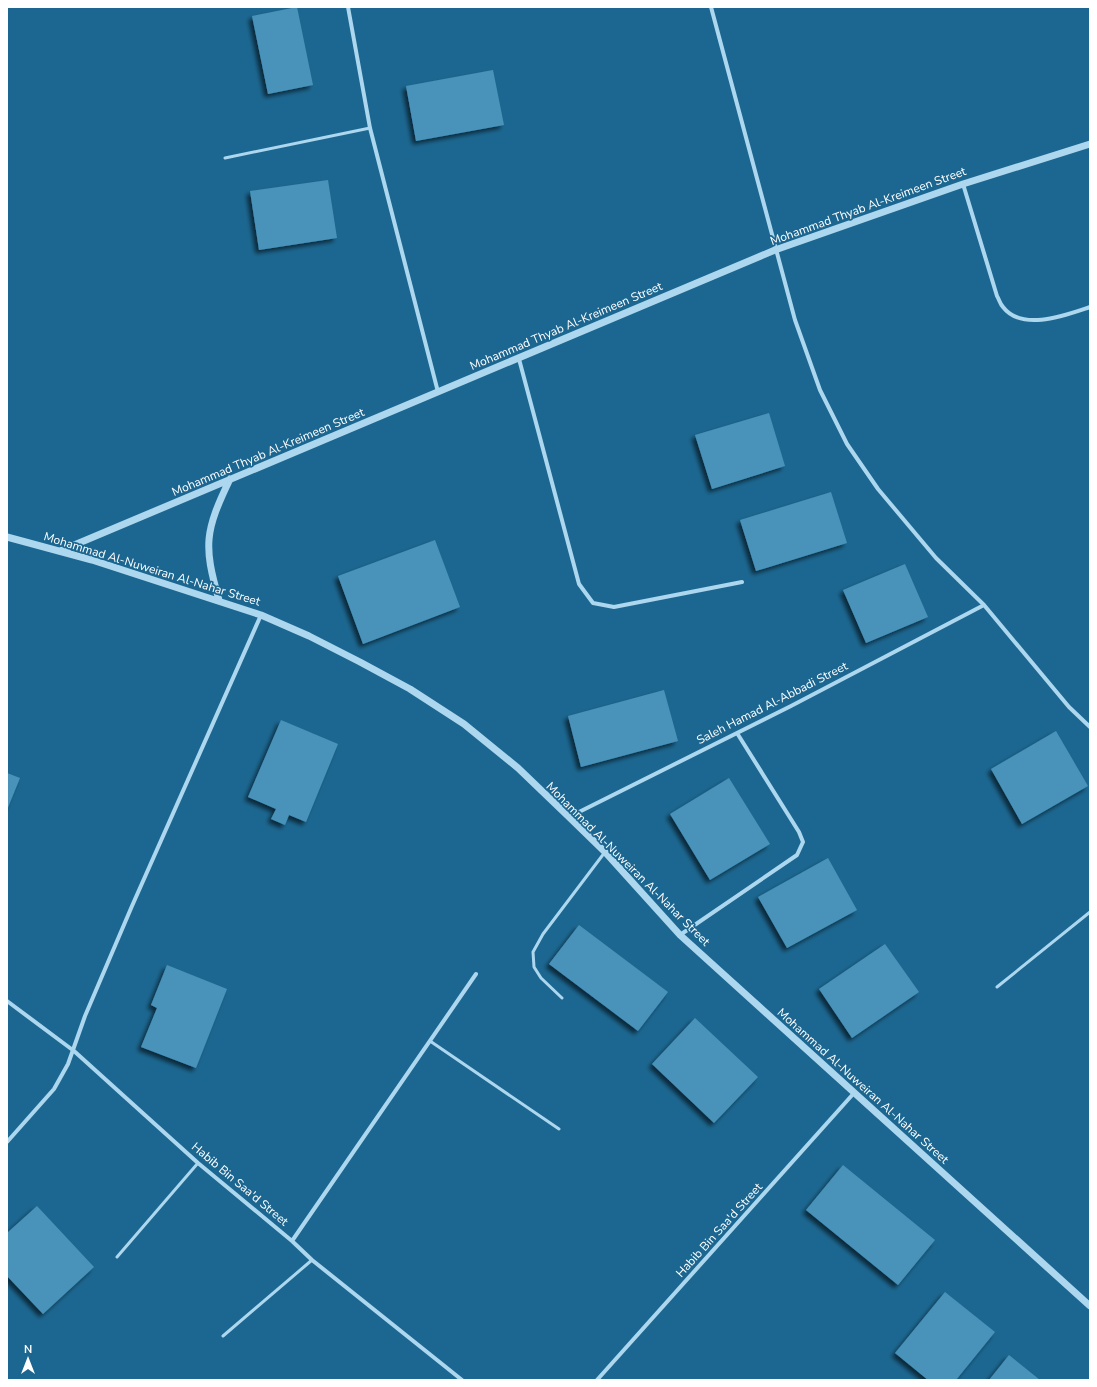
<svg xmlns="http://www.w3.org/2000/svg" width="1097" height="1387" viewBox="0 0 1097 1387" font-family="'Nunito Sans',sans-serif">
	<defs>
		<filter id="shadow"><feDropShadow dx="-3.5" dy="3.5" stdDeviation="2" flood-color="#0009"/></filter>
	</defs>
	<rect width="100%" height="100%" fill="#1c6791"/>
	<!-- building -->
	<path fill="#4993ba" filter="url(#shadow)" d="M297,7l16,78 -45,9 -16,-78z
		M493,70l11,55 -88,16 -10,-55z
		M328,180l9,58 -78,12 -9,-59z
		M769,413l16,53 -73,23 -17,-54z
		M831,492l16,51 -91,28 -16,-51z
		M435,540l25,67 -97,37 -25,-68z
		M905,564l23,53 -62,26 -23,-53z
		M664,690l14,51 -97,26 -13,-51z
		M281,720l57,24 -32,78 -17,-7 -4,10 -14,-6 5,-10 -28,-12z
		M1056,731l32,55 -66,38 -31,-55z
		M7,773l13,5 -13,32z
		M729,778l41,66 -60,36 -40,-66z
		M828,858l29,52 -70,38 -29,-51z
		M579,925l89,67 -30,39 -89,-67z
		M885,944l34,48 -67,46 -33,-49z
		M167,965l60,24 -31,79 -55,-21 16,-39 -6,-3z
		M695,1018l63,59 -44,46 -62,-59z
		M843,1165l92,75 -37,45 -92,-75z
		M37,1206l57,61 -51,47 -36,-38v-43z
		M945,1292l50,40 -39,48h-28l-33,-27z
		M1009,1355l31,25h-51z"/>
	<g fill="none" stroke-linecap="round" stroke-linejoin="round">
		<!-- service -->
		<path stroke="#acd7ee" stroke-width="3" d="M225,158l145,-30
			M997,987l93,-75
			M562,998l-21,-20 -7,-11 -1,-15 10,-18 62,-82
			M430,1041l129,88
			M117,1257l81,-94
			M223,1336l89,-76"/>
		<!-- minor -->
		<path stroke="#acd7ee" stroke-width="4" d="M348,7l22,121 68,264
			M711,7l84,313 25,70 27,54 31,45 58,69 48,47
			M963,184l34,112c2,3 3,8 6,11 19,25 63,8 87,0
			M519,359l60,225 14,19 21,4 128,-25
			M569,817l222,-111 193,-101 85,102 21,20
			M680,935l117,-80 6,-13 -4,-10 -62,-99
			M7,1001l67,50 124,112 94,78 20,19 150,120
			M7,1142l47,-53 14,-25 17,-48 47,-110 129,-291
			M292,1241l184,-267
			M597,1380l257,-287"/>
		<!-- tertiary -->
		<path stroke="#acd7ee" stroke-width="7" d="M7,537l85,23 169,55 48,21 51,26 50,27 54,35 54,44 51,49 36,35 75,83 410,371
			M60,551l715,-301 188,-66 127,-40
			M219,600c-16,-55 -14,-69 11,-121"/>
	</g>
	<g text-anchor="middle" stroke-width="3.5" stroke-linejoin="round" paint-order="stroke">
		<!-- street labels -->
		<g font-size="12" fill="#fff" stroke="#1c6791">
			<text transform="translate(868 206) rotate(-20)" y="4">Mohammad Thyab Al-Kreimeen Street</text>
			<text transform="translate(566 326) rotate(-23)" y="4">Mohammad Thyab Al-Kreimeen Street</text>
			<text transform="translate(268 452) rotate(-23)" y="4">Mohammad Thyab Al-Kreimeen Street</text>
			<text transform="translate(152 569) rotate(17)" y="4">Mohammad Al-Nuweiran Al-Nahar Street</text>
			<text transform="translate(772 703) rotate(-27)" y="4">Saleh Hamad Al-Abbadi Street</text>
			<text transform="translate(628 864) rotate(45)" y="4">Mohammad Al-Nuweiran Al-Nahar Street</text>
			<text transform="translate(863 1086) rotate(42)" y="4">Mohammad Al-Nuweiran Al-Nahar Street</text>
			<text transform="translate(240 1184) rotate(40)" y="4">Habib Bin Saa'd Street</text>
			<text transform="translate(719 1230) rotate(-48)" y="4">Habib Bin Saa'd Street</text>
		</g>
	</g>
	<!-- border -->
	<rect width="1097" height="1387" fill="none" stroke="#ffffff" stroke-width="16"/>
	<!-- north arrow -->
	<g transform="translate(28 1359)" stroke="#1c6791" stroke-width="3" paint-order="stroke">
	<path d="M0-3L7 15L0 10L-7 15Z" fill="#ffffff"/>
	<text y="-6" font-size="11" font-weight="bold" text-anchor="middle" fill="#ffffff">N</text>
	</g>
</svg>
